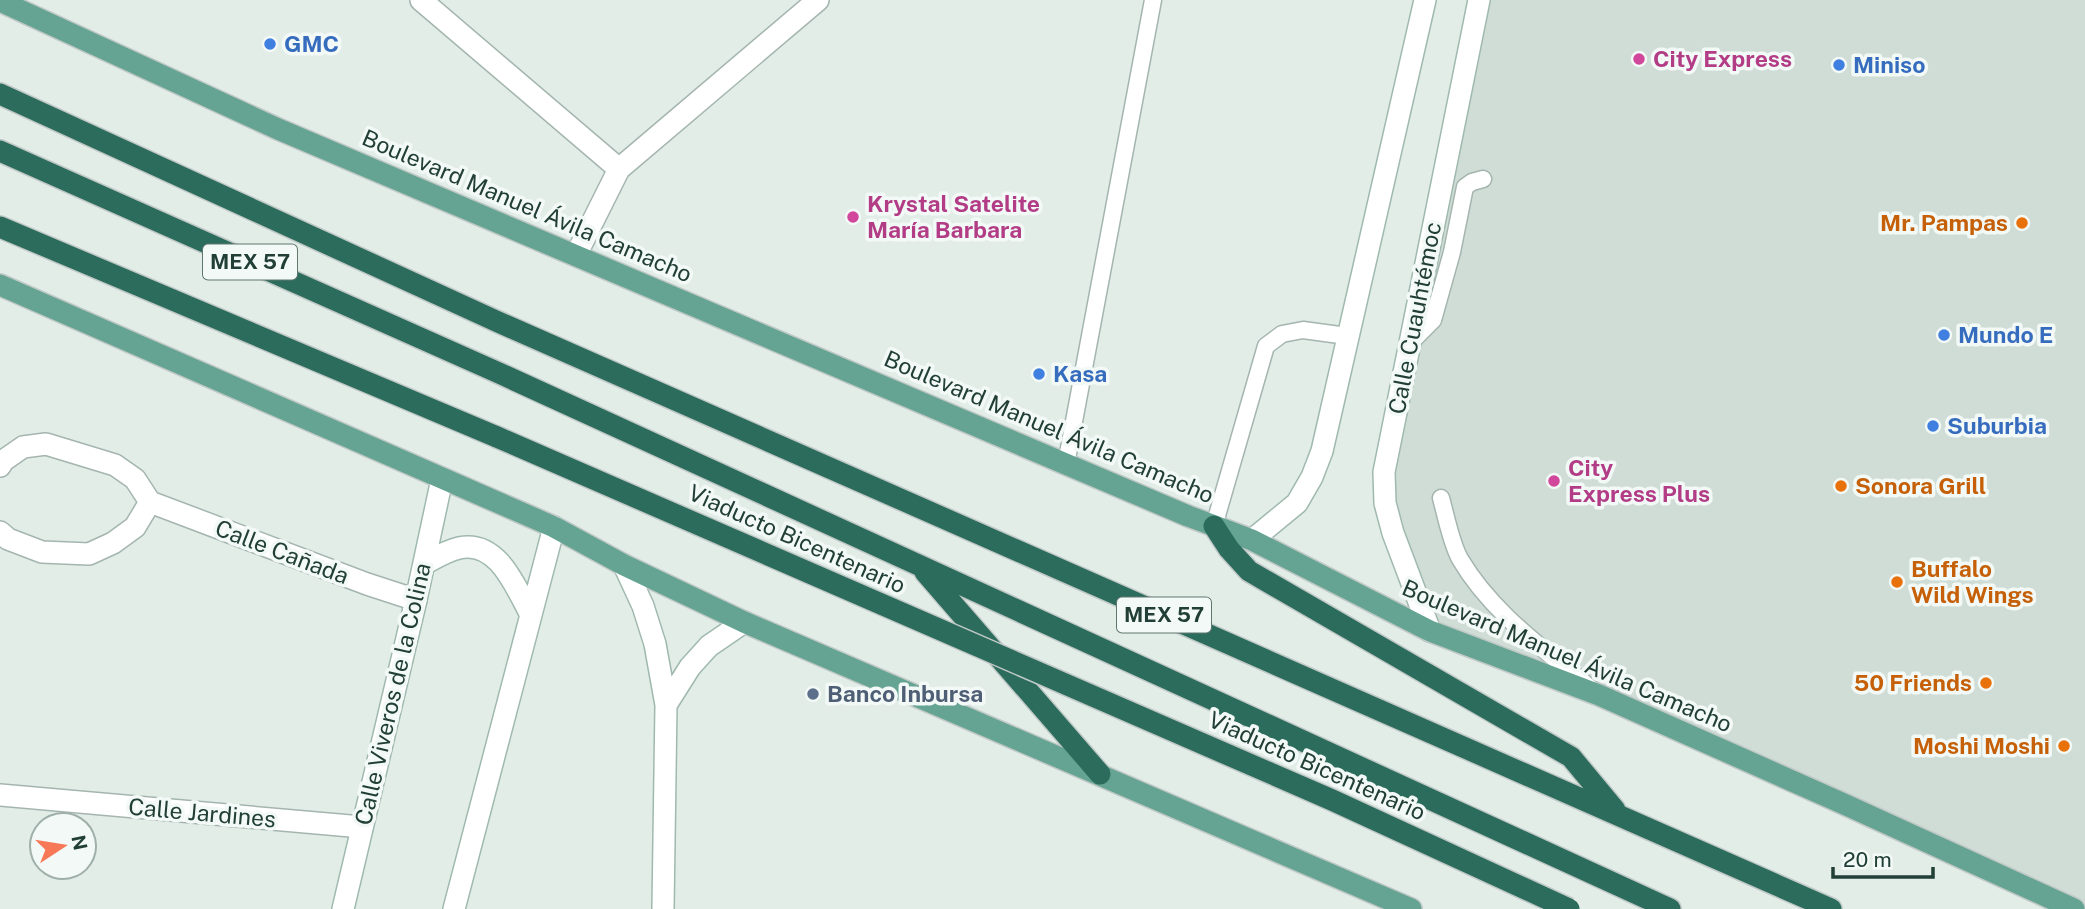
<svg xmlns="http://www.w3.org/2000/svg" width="2085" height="909" viewBox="0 0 2085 909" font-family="'Public Sans',sans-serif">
	<rect width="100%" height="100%" fill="#e2ede8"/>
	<!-- built -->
	<path fill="#d0ddd6" d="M1479,0h606v909h-11l-644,-278 -45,-128z"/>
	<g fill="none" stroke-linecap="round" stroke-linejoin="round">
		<defs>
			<path id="lane" d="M1410,343l23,-23 19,-68 13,-65 7,-5 11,-3
				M1066,464l87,-464
				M1441,498c5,18 10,45 19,61 31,53 84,90 129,128
				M1214,526l52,-180 16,-12 21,-4 44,6"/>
			<path id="street" d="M421,0l198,169
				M576,255l43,-86 199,-169
				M0,466l3,-5 20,-14 23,-3 69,21 20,14 15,23 -15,25 -22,16 -24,11 -47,-2 -34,-13 -8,-7
				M150,502l217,82 49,16
				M0,795l362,32"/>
			<path id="secondary" d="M1252,540l45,-37 15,-26 10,-26 103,-451
				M424,564c11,-6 22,-13 35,-16 39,-9 57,40 72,67
				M624,565l19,41 12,38 11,61 -3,204
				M1430,631l-37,-98 -8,-30 -1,-31 95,-472
				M666,705l24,-38 19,-21 35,-24
				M343,909l73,-309 26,-121
				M454,909l100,-382"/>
			<path id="primary" d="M0,1l278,128 910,387 64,24 178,91 169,64 245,109 230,105
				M0,285l554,242 70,38 120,57 667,287"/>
			<path id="highway" d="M0,94l496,227 1335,588
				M0,151l499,222 1171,536
				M0,227l497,210
				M1214,526l15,23 20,22 322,186 44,53
				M925,572l175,202"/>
		</defs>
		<!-- lane casing -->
		<use href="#lane" stroke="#a4b5af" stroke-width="19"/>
		<!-- street casing -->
		<use href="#street" stroke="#a4b5af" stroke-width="24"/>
		<!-- secondary casing -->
		<use href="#secondary" stroke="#a0b9af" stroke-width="24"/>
		<!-- primary casing -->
		<use href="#primary" stroke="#c1c9c7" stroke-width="24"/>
		<!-- highway casing -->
		<use href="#highway" stroke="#c1c9c7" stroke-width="24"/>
		<!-- lane -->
		<use href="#lane" stroke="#fff" stroke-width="16"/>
		<!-- street -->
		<use href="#street" stroke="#fff" stroke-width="21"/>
		<!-- secondary -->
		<use href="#secondary" stroke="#fff" stroke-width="21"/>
		<!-- primary -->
		<use href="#primary" stroke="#65a492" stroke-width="21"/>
		<!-- highway -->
		<use href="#highway" stroke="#2c6c5d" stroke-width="21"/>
		<defs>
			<path id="highway-bridge" d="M497,437l835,363 237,109"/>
		</defs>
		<!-- highway-bridge casing -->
		<use href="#highway-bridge" stroke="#c1c9c7" stroke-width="24" stroke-linecap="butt"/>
		<!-- highway-bridge -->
		<use href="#highway-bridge" stroke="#2c6c5d" stroke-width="21"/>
	</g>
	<!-- markers -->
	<g fill="#3f7fe0" stroke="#f3f9f6" stroke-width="2.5">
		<circle cx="270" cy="44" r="7"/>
		<circle cx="1839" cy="65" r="7"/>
		<circle cx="1944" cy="335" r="7"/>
		<circle cx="1039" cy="374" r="7"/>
		<circle cx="1933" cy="426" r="7"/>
	</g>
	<g fill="#d1479c" stroke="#f3f9f6" stroke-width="2.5">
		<circle cx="1639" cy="59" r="7"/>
		<circle cx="853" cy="217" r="7"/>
		<circle cx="1554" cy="481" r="7"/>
	</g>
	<g fill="#e8710a" stroke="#f3f9f6" stroke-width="2.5">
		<circle cx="2022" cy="223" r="7"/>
		<circle cx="1841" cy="486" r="7"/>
		<circle cx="1897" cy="582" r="7"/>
		<circle cx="1986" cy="683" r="7"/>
		<circle cx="2064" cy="746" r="7"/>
	</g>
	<circle fill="#5c6f8a" stroke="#f3f9f6" stroke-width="2.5" cx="813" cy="694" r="7"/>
	<g text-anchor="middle" stroke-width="7" stroke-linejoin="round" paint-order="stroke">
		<!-- shield labels -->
		<g fill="#f3f9f6" stroke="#607770" stroke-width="2">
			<rect x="203" y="244.5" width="94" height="35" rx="5"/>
			<rect x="1117" y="597.5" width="94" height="35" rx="5"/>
		</g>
		<g font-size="21" font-weight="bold" fill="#213f36">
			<text x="250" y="269">MEX 57</text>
			<text x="1164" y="622">MEX 57</text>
		</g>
		<!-- shop labels -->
		<g font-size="23" font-weight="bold" fill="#366cbe" stroke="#f3f9f6" text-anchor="start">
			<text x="284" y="52">GMC</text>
			<text x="1853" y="73">Miniso</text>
			<text x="1958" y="343">Mundo E</text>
			<text x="1053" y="382">Kasa</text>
			<text x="1947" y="434">Suburbia</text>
		</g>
		<!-- hotel labels -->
		<g font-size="23" font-weight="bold" fill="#b23c85" stroke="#f3f9f6" text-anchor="start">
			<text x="1653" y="67">City Express</text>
			<text x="867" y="212">Krystal Satelite<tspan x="867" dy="26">María Barbara</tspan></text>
			<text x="1568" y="476">City<tspan x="1568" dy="26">Express Plus</tspan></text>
		</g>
		<!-- street labels -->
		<g font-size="23" fill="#213f36" stroke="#f3f9f6">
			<text transform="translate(527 206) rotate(23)" y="8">Boulevard Manuel Ávila Camacho</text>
			<text transform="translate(1415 318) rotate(-79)" y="8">Calle Cuauhtémoc</text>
			<text transform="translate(1049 427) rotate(23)" y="8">Boulevard Manuel Ávila Camacho</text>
			<text transform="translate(797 539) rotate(24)" y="8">Viaducto Bicentenario</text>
			<text transform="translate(282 552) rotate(21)" y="8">Calle Cañada</text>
			<text transform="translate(1567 656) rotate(23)" y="8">Boulevard Manuel Ávila Camacho</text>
			<text transform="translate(393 694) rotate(-77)" y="8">Calle Viveros de la Colina</text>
			<text transform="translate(1317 766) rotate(24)" y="8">Viaducto Bicentenario</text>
			<text transform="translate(202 813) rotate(5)" y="8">Calle Jardines</text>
		</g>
		<!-- food labels -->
		<g font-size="23" font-weight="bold" fill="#c56008" stroke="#f3f9f6" text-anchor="end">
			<text x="2008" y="231">Mr. Pampas</text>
			<text x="1855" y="494" text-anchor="start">Sonora Grill</text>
			<text x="1911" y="577" text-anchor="start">Buffalo<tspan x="1911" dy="26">Wild Wings</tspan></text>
			<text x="1972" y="691">50 Friends</text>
			<text x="2050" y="754">Moshi Moshi</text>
		</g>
		<!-- service labels -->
		<g font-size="23" font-weight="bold" fill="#4e5e75" stroke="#f3f9f6" text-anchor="start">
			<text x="827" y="702">Banco Inbursa</text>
		</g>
	</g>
	<!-- north arrow -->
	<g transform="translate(63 846) rotate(78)"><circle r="33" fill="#f3f9f6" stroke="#9fafa9" stroke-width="2"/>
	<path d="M0-5L12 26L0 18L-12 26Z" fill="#f77856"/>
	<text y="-10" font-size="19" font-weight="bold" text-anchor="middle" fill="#213f36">N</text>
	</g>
	<!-- scale -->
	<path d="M1833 867v10h100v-10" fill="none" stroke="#213f36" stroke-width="3.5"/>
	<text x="1843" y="867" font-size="21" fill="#213f36" stroke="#f3f9f6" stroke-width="5" paint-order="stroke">20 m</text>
</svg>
